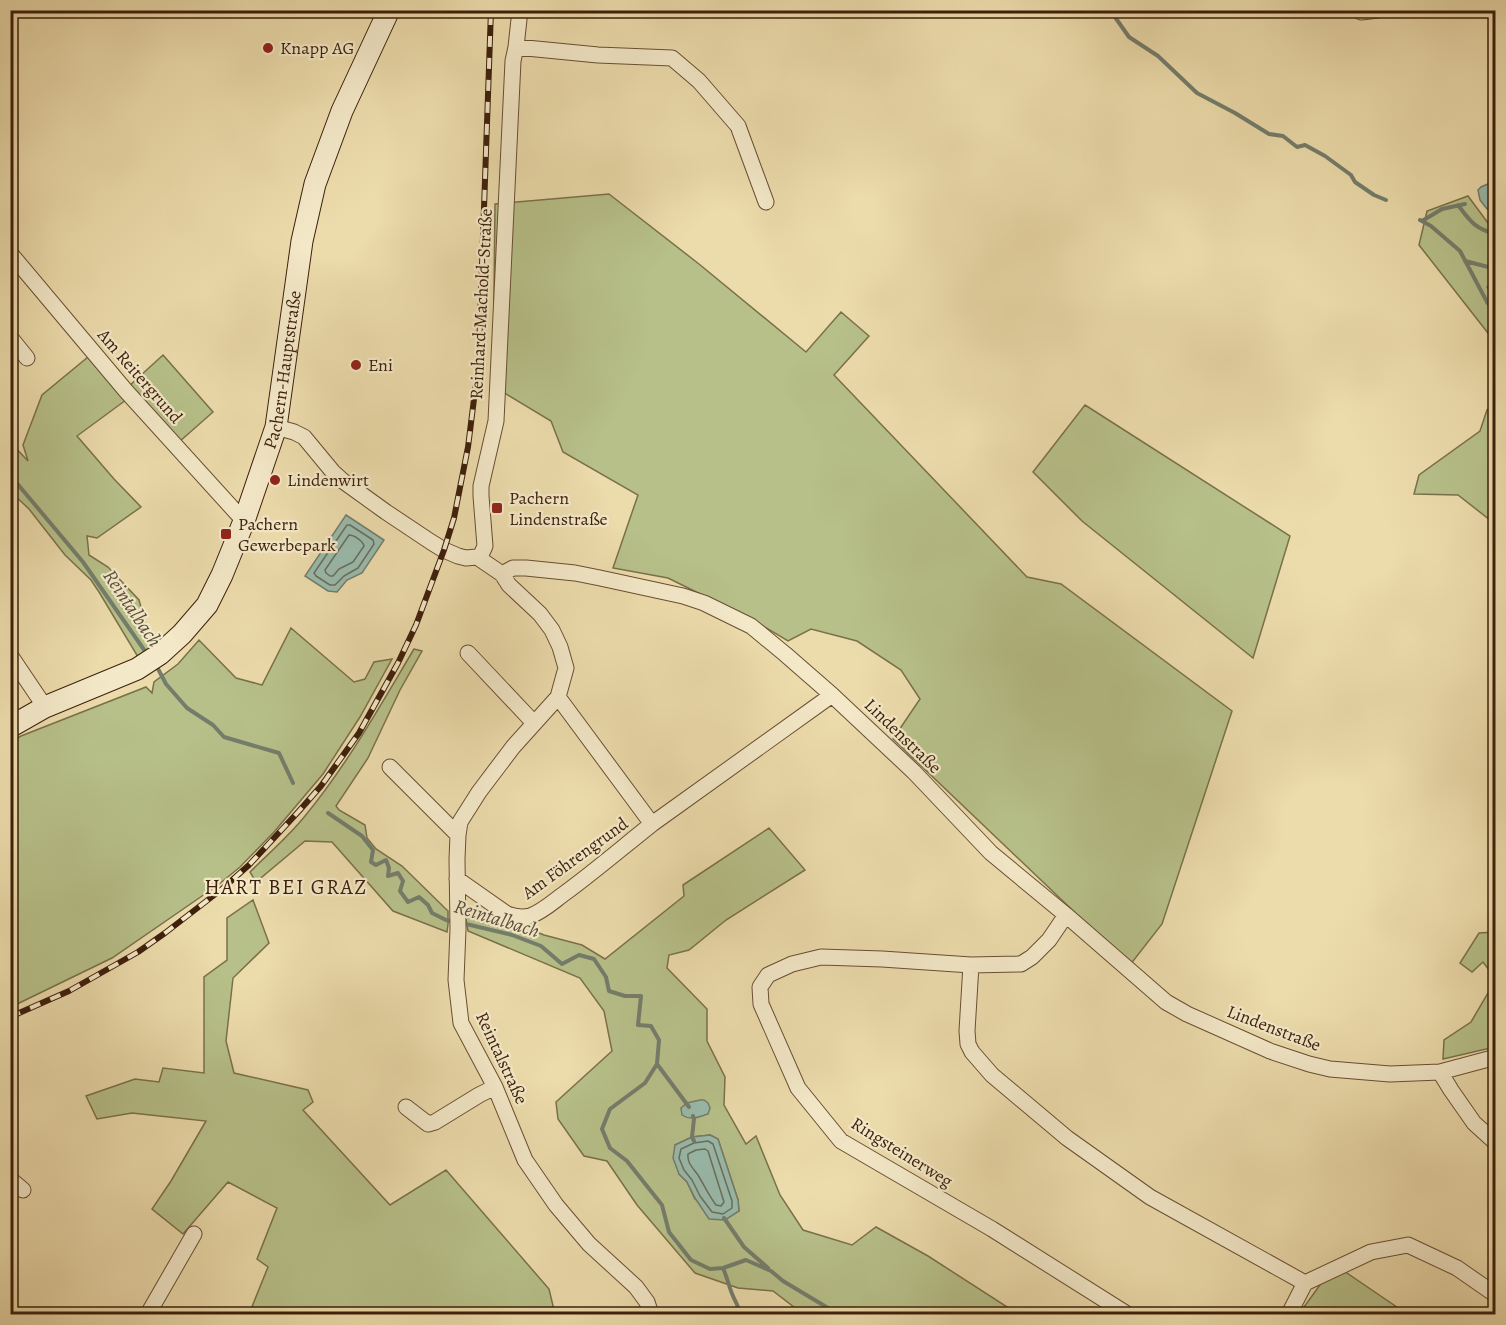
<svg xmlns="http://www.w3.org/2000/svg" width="1506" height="1325" viewBox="0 0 1506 1325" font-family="Alegreya,serif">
	<rect width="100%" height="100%" fill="#ecdbab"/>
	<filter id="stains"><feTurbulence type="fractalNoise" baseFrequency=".00333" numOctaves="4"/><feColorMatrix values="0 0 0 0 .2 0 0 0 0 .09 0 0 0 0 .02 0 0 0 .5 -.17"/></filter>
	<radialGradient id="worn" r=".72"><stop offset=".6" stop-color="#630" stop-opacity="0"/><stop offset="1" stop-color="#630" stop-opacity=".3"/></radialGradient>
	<!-- green -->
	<path fill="#b7c089" stroke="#7a704a" stroke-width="1.5" fill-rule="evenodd" d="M609,194l90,70 107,88 35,-40 28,24 -35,39 193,202 34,7 171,127 -70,213 -32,41 -237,-226 27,-40 -19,-29 -44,-29 -46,-12 -23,12 -35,-21 -85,-42 -55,-10 25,-73 -75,-43 -12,-31 -58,-35 2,-182z
		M1468,196l20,27h7v56h-1l-7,8 8,14v41l-76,-97 8,-34z
		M163,355l50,57 -34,30 -51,-55z
		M88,357l38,43 -49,36 37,43 27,28 -44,31 -10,-2 2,19 19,12 31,33 7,25 10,20 -18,12 -39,-65 -8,-12 -26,-25 -36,-46 -18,-17 -1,-50 18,19 -5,-16 19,-50z
		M1495,403v117h-5l-32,-25 -44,-1 5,-19 61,-44 7,-21z
		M1085,405l205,131 -37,122 -171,-137 -49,-49z
		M291,628l63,54 11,-3 9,-17 18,-3 -32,58 -37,57 -49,58 -34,35 -22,18 -106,73 -101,49v-265l10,-6 125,-49 6,6 2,-11 24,-18 21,-24 37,38 26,7z
		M414,649l8,2 -22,39 -32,68 -32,48 3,4 26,15 2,13 9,11 26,17 46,45v13l-1,8 -54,-21 -61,-69 -27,-1 -49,41 -6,-10c18,-18 39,-36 55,-56 42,-51 75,-110 109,-167z
		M769,828l36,42 -79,50 -37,30 -20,5 -2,13 40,41v32l18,36 -1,28 22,39 10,-8 24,59 23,35 49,15 24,-18 52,29 90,58h-215l-30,-23 -35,-3 -43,-15 -58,-68 -30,-44 -23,-5 -26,-37 -2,-17 56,-51 -8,-40 -24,-33 -112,-47 -3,-17 26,-1 53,22 38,10 23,14 79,-63 -1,-11zM710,1135l8,4 20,61 1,11 -44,-12 -8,-17 -8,-8 -4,-29 17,-8z
		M253,900l16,43 -36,35 -7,63 8,32 74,17 5,12 -10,8 87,95 56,-35 103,119 6,25h-319l2,-6 11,6 19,-47 -11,-8 20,-51 -49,-26 -45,52 -31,-25 19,-28 35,-60 -74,-8 -35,6 -11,-23 49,-17 24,3 4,-14 41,5v-96l23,-17v-42z
		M1495,932v46l-12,-16 -11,10 -12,-9 19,-30z
		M1495,981v66l-52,12 1,-19 27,-18z
		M1344,1271l63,43h-108l23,-32z"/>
	<!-- water -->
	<path fill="#99bbad" stroke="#747d6c" stroke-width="1.5" d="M1495,181v27l-8,1 -7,-9 -2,-10 3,-3z
		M346,515l38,25 -22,33 -15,7 -10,12 -9,-1 -23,-15z
		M700,1100h4l4,3 2,5 -2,6c-10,3 -17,7 -26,1l-1,-7 6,-5z
		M710,1135l8,4 20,61 1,11 -14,9 -16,-1 -14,-21 -8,-16 -8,-8 -6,-16 2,-13 17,-8z"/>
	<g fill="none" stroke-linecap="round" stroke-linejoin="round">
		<!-- shore -->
		<path stroke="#6b6d5c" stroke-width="1.5" d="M347,525h3l23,15 1,4 -16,24 -14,8 -9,9h-5l-14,-9 -2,-3z
			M349,535c5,0 14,6 15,11l-11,16 -14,7 -6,7h-3l-4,-3 -1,-3z
			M708,1141l5,3 19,57v7l-9,6 -11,-2 -12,-16 -8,-16 -8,-10 -5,-12 2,-9 13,-6z
			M705,1149l3,2 16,51 -3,4 -5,-1c-7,-9 -12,-20 -18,-30 -5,-7 -11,-12 -10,-21l8,-4z"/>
		<!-- stream -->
		<path stroke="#747d6c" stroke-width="4" d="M1110,10l19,27 29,19 39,37 38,20 34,21 14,2 14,11 8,-2 20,11 26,19 4,7 19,13 12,5
			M1458,205c12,16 17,24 38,29
			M1420,220l11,6 29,25 27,51 9,12
			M1422,221l20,-12 23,-5
			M1465,261l31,8
			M10,475l73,87 64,92
			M156,665l10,19 21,24 26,17 11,12 55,16 14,30
			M328,813l34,23 11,14 -2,12 5,3 10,-5 3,8 -1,8 10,-3 5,8 -3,10 8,11 11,-5 9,8 4,8 14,7 9,2
			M462,923l50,12 29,11 21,18 17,-9 15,4 12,18 3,14 16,5h16l-3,29 13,1 8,14 -2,24 -12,19 -35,26 -8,20 8,19 17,13 35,44 7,27 22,28 19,9 13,-1 23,-8 25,11 12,10 55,33
			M657,1064l32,43
			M693,1116l1,3 -2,18 2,4
			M724,1218l20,29 24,21
			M723,1268c4,9 6,19 10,28 3,7 6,11 7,18"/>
		<defs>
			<path id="street" d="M1357,10l4,2 17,-2
				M516,47l82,8 74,3 27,23 39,45 28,76
				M10,253l116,138 118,130
				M10,337l17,21
				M276,427l18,5 10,5 29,35 10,9 43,31 45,30 13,8 14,6 8,2 11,-1 25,17 7,11 31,29 12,16 8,17 6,21 -8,29 -45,50 -34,45 -19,30 -2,13 -1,24 1,70 -2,51 5,43 34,64 30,73 31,45 33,39 47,43 11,15 4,12
				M477,557l4,-2 4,-9 -4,-50v-10l15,-65 17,-360 3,-14 4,-37
				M502,574l11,-6h13l49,5 25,5 83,18 21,7 47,23 34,28 47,41 82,77 77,81 75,62 100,87 21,12 83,37 39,13 21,5 60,5 50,-2 56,-15
				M468,653l66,70
				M10,655l35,52
				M558,697l94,127 180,-129
				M390,767l68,68
				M457,879l50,35c8,3 15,4 23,2 12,-4 24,-15 35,-23 30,-22 58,-46 87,-69
				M1066,915l-17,25 -17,17 -11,7 -50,1 -89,-6 -61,-2 -29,7 -24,11 -8,12 1,17 37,84 43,53 151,88 135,85
				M971,965l-4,66 1,13 4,8 20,23 75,63 83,59 155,86
				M1440,1072l11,18 23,33 22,20
				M406,1107l22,17 7,-2 44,-27 16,-8
				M10,1179l13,11
				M1305,1283l66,-31 37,-7 49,23 39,27
				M148,1314l46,-80
				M1289,1314l16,-31"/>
			<g id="secondary">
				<path id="s1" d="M10,727l35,-20 92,-38 23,-15 22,-20 25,-29 15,-30 22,-54 32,-94 26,-186 13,-57 27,-73 47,-101"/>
			</g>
		</defs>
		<!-- street casing -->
		<use href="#street" stroke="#694e33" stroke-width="17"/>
		<!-- secondary casing -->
		<use href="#secondary" stroke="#3d1f0b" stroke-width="23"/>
		<!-- street -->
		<use href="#street" stroke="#f3e8c8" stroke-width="15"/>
		<!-- secondary -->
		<use href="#secondary" stroke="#f3e8c8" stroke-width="21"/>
		<defs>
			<path id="rail" d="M10,1017l59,-26 69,-39 27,-19 57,-44 27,-24 50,-54 22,-25 38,-53 39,-70 18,-38 28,-75 10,-32 14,-71 8,-64 3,-33 12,-340"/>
		</defs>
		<!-- rail casing -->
		<use href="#rail" stroke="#3d1f0b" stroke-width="6"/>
		<!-- rail -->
		<use href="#rail" stroke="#f3e8c8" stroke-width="4" stroke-dasharray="11" stroke-linecap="butt"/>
	</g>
	<!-- markers -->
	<g fill="#8f2418" stroke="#f3e8c8" stroke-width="2">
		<circle cx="268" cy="48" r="6"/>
		<circle cx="356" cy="365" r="6"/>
		<circle cx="275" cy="480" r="6"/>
		<rect x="491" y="502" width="12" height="12" rx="3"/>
		<rect x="220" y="528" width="12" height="12" rx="3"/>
	</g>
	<g text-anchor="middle" stroke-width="4.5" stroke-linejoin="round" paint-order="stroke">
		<!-- poi labels -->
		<g font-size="18" fill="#3d1f0b" stroke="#f3e8c8" text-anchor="start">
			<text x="280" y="54">Knapp AG</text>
			<text x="368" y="371">Eni</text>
			<text x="287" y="486">Lindenwirt</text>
			<text x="509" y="504">Pachern<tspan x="509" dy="21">Lindenstraße</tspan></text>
			<text x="238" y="530">Pachern<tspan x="238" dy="21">Gewerbepark</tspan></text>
		</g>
		<!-- street labels -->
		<g font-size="18" fill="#3d1f0b" stroke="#f3e8c8">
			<text transform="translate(481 304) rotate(-87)" y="6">Reinhard Machold-Straße</text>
			<text dy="6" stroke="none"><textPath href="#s1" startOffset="484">Pachern-Hauptstraße</textPath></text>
			<text transform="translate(140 376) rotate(49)" y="6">Am Reitergrund</text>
			<text transform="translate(903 736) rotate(44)" y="6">Lindenstraße</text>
			<text transform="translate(575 858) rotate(-36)" y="6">Am Föhrengrund</text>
			<text transform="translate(1274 1028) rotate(21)" y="6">Lindenstraße</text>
			<text transform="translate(502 1058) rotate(65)" y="6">Reintalstraße</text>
			<text transform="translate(902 1152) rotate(32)" y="6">Ringsteinerweg</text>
		</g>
		<!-- water labels -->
		<g font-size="20" font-style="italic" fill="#594e3c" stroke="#f3e8c8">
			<text transform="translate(133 608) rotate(56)" y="7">Reintalbach</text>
			<text transform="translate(497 918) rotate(17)" y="7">Reintalbach</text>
		</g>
		<!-- quarter labels -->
		<g font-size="21" letter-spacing="1.5" fill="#3d1f0b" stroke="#f3e8c8">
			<text x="286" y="894">HART BEI GRAZ</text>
		</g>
	</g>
	<!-- margin -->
	<rect width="1506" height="1325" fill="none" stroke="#ecdbab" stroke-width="36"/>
	<rect x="12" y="12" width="1482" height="1301" fill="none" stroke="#3d1f0b" stroke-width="3"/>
	<rect x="18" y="18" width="1470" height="1289" fill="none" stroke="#3d1f0b" stroke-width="1.5"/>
	<rect width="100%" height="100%" filter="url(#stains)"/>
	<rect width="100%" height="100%" fill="url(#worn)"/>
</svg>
